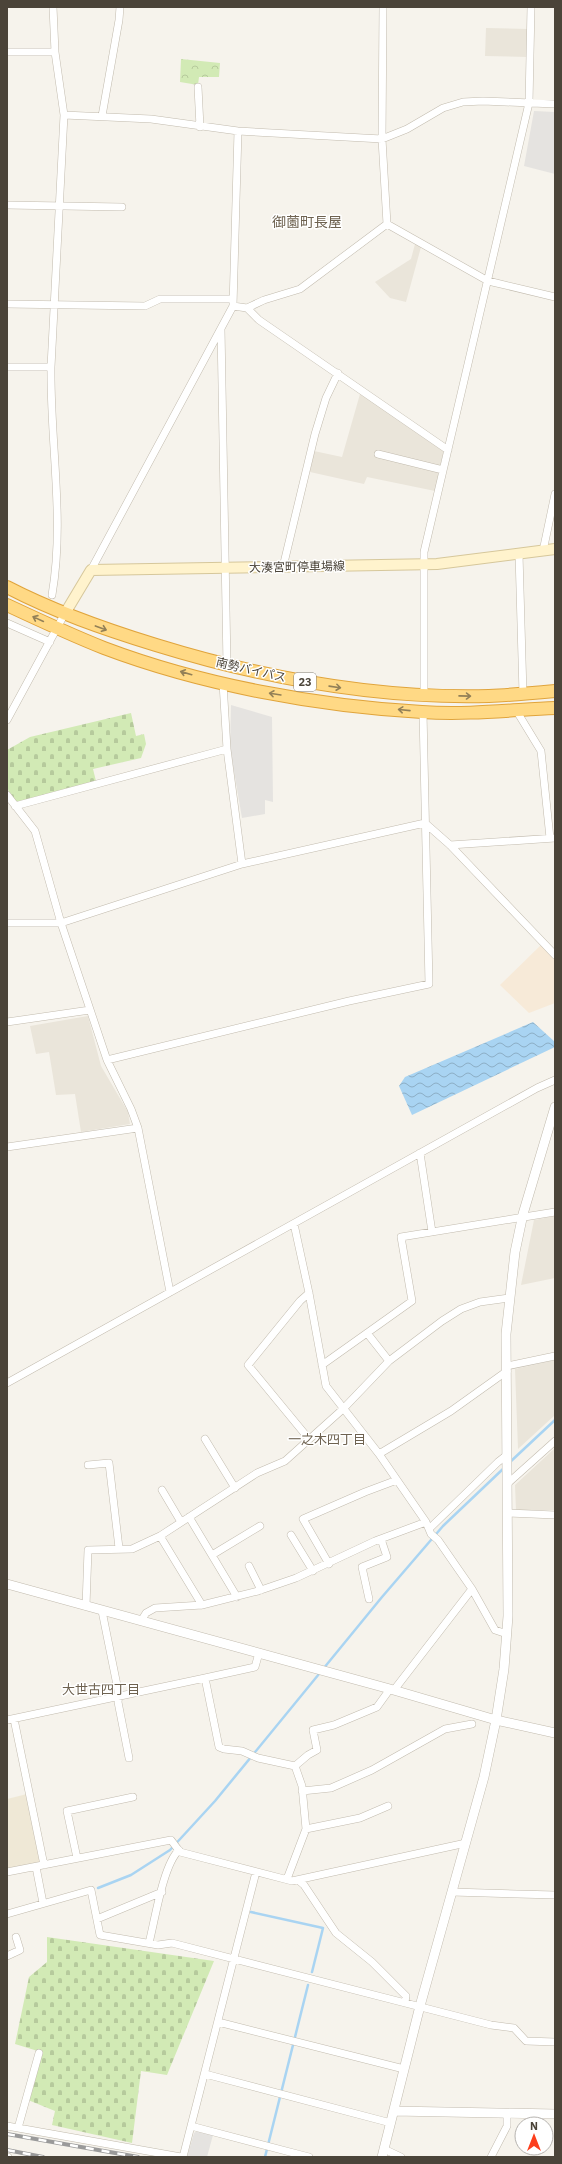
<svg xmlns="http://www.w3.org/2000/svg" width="562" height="2164" viewBox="0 0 562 2164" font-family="'IBM Plex Sans','Noto Sans JP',sans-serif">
	<defs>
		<pattern id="cemetery-stones" width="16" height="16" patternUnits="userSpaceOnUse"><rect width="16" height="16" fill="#d2eab5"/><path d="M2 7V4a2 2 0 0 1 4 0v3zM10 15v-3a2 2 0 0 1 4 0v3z" fill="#b6ca9c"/></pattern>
		<pattern id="park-crowns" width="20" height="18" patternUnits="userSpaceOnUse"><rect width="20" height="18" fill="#d2eab5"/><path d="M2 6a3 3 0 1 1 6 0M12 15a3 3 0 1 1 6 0" fill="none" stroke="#b6ca9c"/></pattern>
		<pattern id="water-waves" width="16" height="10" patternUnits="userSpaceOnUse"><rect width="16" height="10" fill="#a9d4f2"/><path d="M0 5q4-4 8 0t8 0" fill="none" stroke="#8caec5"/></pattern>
	</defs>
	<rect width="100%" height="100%" fill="#f6f3ec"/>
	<!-- residential -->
	<path fill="#eae5da" d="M486,28l42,1 -1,28 -42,-1z
		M415,244l6,3 -15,55 -16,-4 -15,-16 36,-23z
		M360,394l84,55 -9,42 -68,-14 -3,7 -54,-12 4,-21 28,6z
		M88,1016l13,50 27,46 2,12 -49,8 -6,-38 -19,1 -7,-43 -13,2 -6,-28z
		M555,1216v62l-34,7 13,-65z
		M555,1360v55l-37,34 -3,-80z
		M555,1448v62h-39l-1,-25z"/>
	<!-- commercial -->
	<path fill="#f7ead8" d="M543,943l12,12v48l-26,10 -29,-28z"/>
	<!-- education -->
	<path fill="#efe8d6" d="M27,1794l14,69 -34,7v-71z"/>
	<!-- cemetery -->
	<path fill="url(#cemetery-stones)" d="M131,713l5,23 8,-2 2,10 -5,14 -48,11 3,12 -77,22c-18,-10 -12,-35 -12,-53l23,-13z
		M47,1937l167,24 -47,114 -26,-4 -9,72 -80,-18 3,-14 -27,-11 13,-48 -26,-8 14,-67 18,-15z"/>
	<!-- park -->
	<path fill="url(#park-crowns)" d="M181,59l39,4 -1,14h-20l-1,8 -18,-3z"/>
	<!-- parking -->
	<path fill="#e5e3e0" d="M534,111l21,1v62l-31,-8z
		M231,705l41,12 1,85 -8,-2v14l-23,4 -12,-70z
		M197,2131l16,4 -6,22h-20l7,-24z"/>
	<!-- water -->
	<path fill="url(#water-waves)" d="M533,1022l22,20v5l-143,68 -13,-29 6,-9z"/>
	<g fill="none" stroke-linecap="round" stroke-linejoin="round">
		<!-- stream -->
		<path stroke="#a9d4f2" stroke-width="2.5" d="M509,1463l46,-43
			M98,1888l33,-13 39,-25 45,-49 167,-204 61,-71 61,-58
			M251,1912l72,16 -11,44
			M265,2157l43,-172"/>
		<defs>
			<path id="minor" d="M383,7l-1,132 5,85
				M7,52h48
				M198,87l2,40
				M64,115l87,4 87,12 144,8 25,-10 36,-21 20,-6 20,-1 72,3
				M102,116l17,-96 1,-13
				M7,205l115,2
				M387,224l101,57 67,16
				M7,304l138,2 15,-7h73
				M233,306l14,2 17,-8 36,-11 87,-65
				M247,308l12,12 189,130
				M221,329l6,336
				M7,367h44
				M378,454l65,16
				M543,551l12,-57
				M519,554l4,140
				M283,567l32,-133 11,-36 12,-25
				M91,570l142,-264 5,-175
				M52,595c13,-75 -2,-152 -1,-228l13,-252 -9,-63 -2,-45
				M7,623l43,19
				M223,683l4,66 15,115
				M424,695v-143l105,-449 2,-96
				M516,710l25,41 9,87
				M7,720l57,-105
				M7,795l28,36 26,92 46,137 24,49 7,19 32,164
				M15,806l212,-57
				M425,823l25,22 105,110
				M450,845l105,-7
				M7,923h54l181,-59 183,-41
				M7,1022l83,-12
				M107,1060l242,-59 80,-17 -6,-272
				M7,1147l131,-19
				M420,1153l12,79
				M294,1224l15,69 17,93 53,68 47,68 5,12 7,6 34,49 23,41 12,4
				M389,1361l-22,-28 45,-32 -11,-64 154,-25
				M322,1365l45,-32
				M507,1366l48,-10
				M7,1383l530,-295 18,-8
				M205,1439l30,49
				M309,1439l-61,-74 52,-64 9,-8
				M379,1454l72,-43 56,-40
				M88,1465l21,-2 10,85
				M507,1484l48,-43
				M162,1490l19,32
				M508,1513l47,2
				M189,1517l48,80
				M430,1528l68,-66 9,-7
				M291,1535l22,36
				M160,1536l42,69
				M212,1555l48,-29
				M329,1564l-26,-45 62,-27 32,-12
				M249,1566l12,24
				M369,1599l-7,-32 25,-10 -6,-18
				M86,1606l2,-56 44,-1 28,-13 97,-63 28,-12 58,-52 46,-48 53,-40 19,-12 19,-7 29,-4
				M102,1611l17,84 -1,7 11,56
				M141,1621l5,-8 9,-5 47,-3 56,-14 38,-13 79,-37 51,-19
				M205,1678l50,-11 4,-14
				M394,1690l78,-101
				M14,1719l30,146
				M7,1720l198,-42 14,69 5,2 18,2 16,7 37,8
				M295,1766l13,-11 9,-5 -4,-20 21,-5 43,-18 13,-18
				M302,1791l29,-3 41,-18 73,-41 27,-5
				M306,1829l54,-11 28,-12
				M77,1858l-10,-47 66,-14
				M36,1867l7,36
				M7,1872l164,-32 9,12 112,29 174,-38
				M287,1879l19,-50 -4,-43 -7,-20
				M298,1880l6,5 32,48 36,29 34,34 -1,6
				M452,1892l103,3
				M7,1914l84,-24 9,45 58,10 14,-2 319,82 23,3 12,13 29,1
				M97,1919l65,-27
				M149,1943c6,-23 14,-78 30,-93
				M7,1956l13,-6 -4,-13
				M218,2022l186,47
				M205,2074l186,49
				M7,2126l174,31
				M191,2126l118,31
				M18,2128l21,-75
				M384,2149l17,8
				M7,2157h1
				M183,2157l73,-285
				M491,2157l16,-31v-12"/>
			<path id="tertiary" d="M7,1584l383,105 106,31 59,13
				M394,2111l161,3
				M382,2157l38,-151 64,-229 12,-57 8,-51 4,-53 -2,-282 9,-82 8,-38 32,-107"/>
			<path id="secondary" d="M64,615l27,-45 346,-6 118,-15"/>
			<path id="trunk" d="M7,587c48,25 97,42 149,58 107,33 219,54 333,51 22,-1 44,-3 66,-5
				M7,605c32,15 64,30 97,43 98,37 213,58 318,64 44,3 89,-2 133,-4"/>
		</defs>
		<!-- minor casing -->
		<use href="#minor" stroke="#c2bbae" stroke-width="8"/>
		<!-- tertiary casing -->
		<use href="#tertiary" stroke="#c2bbae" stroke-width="10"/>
		<!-- secondary casing -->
		<use href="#secondary" stroke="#d6c79b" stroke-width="12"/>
		<!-- trunk casing -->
		<use href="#trunk" stroke="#e0a43c" stroke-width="14"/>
		<!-- minor -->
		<use href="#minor" stroke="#fff" stroke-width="7"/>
		<!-- tertiary -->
		<use href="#tertiary" stroke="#fff" stroke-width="9"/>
		<!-- secondary -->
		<use href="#secondary" stroke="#fff3cd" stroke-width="10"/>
		<!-- trunk -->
		<use href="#trunk" stroke="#ffd985" stroke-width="12"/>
		<defs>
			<path id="rail" d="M7,2134l131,23
				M7,2150l36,7"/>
		</defs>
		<!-- rail casing -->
		<use href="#rail" stroke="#9a9a9a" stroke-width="4"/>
		<!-- rail -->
		<use href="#rail" stroke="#fff" stroke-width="2.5" stroke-dasharray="8" stroke-linecap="butt"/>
	</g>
	<!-- one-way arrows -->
	<defs><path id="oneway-shaft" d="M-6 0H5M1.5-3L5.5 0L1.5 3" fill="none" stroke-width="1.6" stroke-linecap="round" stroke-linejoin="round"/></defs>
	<g stroke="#938057">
		<use href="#oneway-shaft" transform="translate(38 619) rotate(-155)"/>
		<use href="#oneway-shaft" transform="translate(101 628) rotate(20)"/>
		<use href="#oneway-shaft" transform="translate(186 673) rotate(-164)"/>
		<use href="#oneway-shaft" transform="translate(335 687) rotate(8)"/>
		<use href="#oneway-shaft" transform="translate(275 694) rotate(-171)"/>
		<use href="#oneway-shaft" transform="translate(465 696) rotate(1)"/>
		<use href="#oneway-shaft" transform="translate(404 710) rotate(-174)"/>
	</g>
	<g text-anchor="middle" stroke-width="3" stroke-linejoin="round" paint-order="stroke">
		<!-- shield labels -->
		<rect fill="#fff" stroke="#817c74" stroke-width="1" x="294" y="673" width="22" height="18" rx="3"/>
		<g font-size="11" font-weight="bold" fill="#4b4439">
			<text x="305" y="686">23</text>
		</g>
		<!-- street labels -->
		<g font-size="12" fill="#4b4439" stroke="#fff">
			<text transform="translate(297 567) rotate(-1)" y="4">大湊宮町停車場線</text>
			<text transform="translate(251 670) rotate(13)" y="4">南勢バイパス</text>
		</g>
		<!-- neighbourhood labels -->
		<g font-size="13" fill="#6e6250" stroke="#fff">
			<text x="327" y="1444">一之木四丁目</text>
			<text x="101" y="1694">大世古四丁目</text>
		</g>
		<!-- quarter labels -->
		<g font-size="14" fill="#6e6250" stroke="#fff">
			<text x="307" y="227">御薗町長屋</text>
		</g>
	</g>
	<!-- border -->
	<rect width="562" height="2164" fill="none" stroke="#4b4439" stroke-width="16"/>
	<!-- north arrow -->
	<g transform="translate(534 2136)"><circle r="19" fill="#ffffff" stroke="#b7b4b0"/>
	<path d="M0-3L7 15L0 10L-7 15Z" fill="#fc3f1d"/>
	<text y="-6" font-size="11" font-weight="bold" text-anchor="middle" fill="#4b4439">N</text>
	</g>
</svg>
